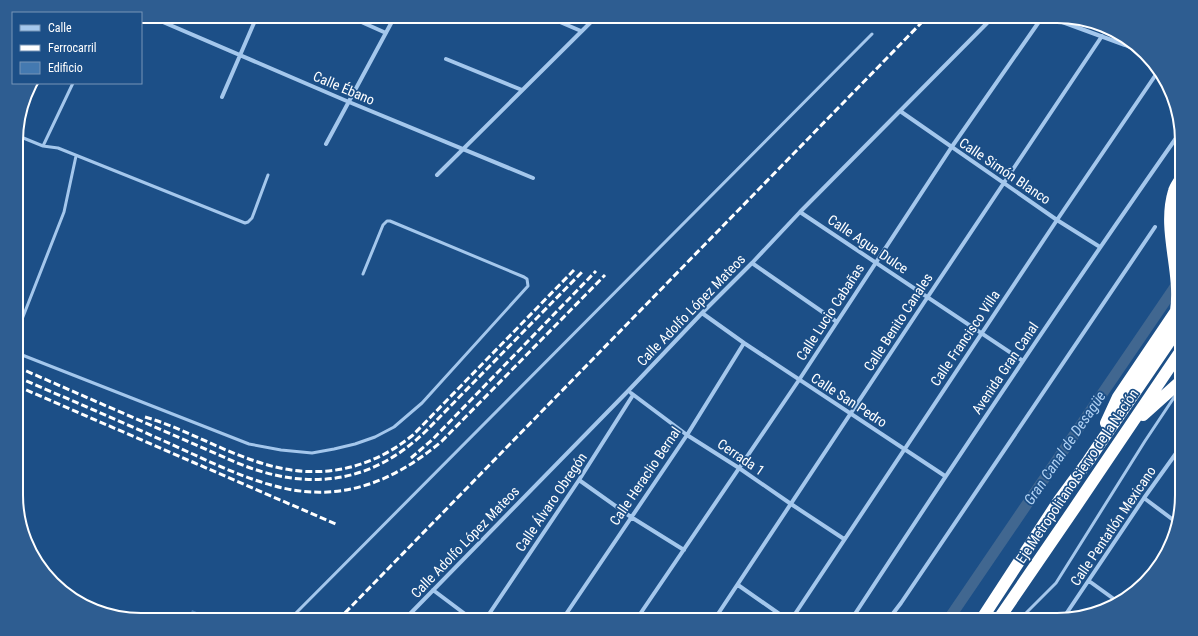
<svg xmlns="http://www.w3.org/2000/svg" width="1198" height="636" viewBox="0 0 1198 636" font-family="'Roboto Condensed',sans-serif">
	<rect width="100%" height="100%" fill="#1c4f87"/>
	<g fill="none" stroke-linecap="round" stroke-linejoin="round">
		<!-- canal -->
		<path stroke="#416790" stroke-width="11" d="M948,620l231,-339"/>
	</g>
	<!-- building -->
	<path fill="#4479b0" d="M192,610l23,10h-27z"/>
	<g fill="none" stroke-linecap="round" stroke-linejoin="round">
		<!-- lane -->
		<path stroke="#a4c7ec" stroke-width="3" d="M16,135l27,11 15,2 187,75 3,-1 4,-4 16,-43
			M43,146l30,-63
			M17,332l47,-120 12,-56
			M17,353l232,91 32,6 31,3 22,-4 21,-5 20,-7 19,-10 28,-24 106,-117 -1,-7 -3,-2 -134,-56h-3l-4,4 -20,49
			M289,620l583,-586
			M1019,620l37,-37 89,-142 36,-54"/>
		<!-- street -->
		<path stroke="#a4c7ec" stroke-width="4" d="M149,16l200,86 184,76
			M348,16l38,17
			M546,16l35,15
			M1046,16l79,29 12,5
			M446,59l76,31
			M222,97l35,-81
			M900,111l157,109 43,27
			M326,144l69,-128
			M437,175l160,-159
			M800,212l223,149
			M752,263l85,59
			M702,313l42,30 201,133
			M631,393l56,42 52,33 52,36 53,35
			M579,480l52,37 53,33
			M1144,498l32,24
			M1089,581l29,21
			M738,585l50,35
			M433,590l40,30
			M404,620l224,-229 74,-78 50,-50 48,-51 194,-196
			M485,620l94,-140 54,-85
			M562,620l125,-185 57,-92
			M636,620l163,-240 152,-232 92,-132
			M714,620l213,-322 175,-262
			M791,620l266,-400 102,-150
			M851,620c108,-165 217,-328 330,-489
			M888,620l13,-17 254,-376
			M1062,620l82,-122 38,-53"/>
		<!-- highway -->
		<path stroke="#fff" stroke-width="12" d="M1143,415l39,-35
			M1106,423l12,-26 58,-86c6,-40 -14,-81 -2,-120 1,-4 5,-9 7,-13
			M981,620l79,-121 28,-38 94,-138
			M998,620l78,-114 106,-157"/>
		<!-- rail -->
		<path stroke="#fff" stroke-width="3" stroke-dasharray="7 3" stroke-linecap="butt" d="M17,367l218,95c71,30 136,23 192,-32l155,-158
			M17,377c49,21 98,42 147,64 34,15 71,34 107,44 66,19 120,-1 171,-44l163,-166
			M17,386l321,139
			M145,417c38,11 73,32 110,44 57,20 111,12 158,-26l161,-165
			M411,458l21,-18 164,-169
			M338,620l590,-604"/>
	</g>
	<g text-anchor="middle" stroke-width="3.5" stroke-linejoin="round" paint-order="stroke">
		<!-- street labels -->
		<g font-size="14" fill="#fff" stroke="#1c4f87">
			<text transform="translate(344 88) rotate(23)" y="5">Calle Ébano</text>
			<text transform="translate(1005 171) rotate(34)" y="5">Calle Simón Blanco</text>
			<text transform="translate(868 244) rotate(34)" y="5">Calle Agua Dulce</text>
			<text transform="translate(691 310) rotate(-46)" y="5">Calle Adolfo López Mateos</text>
			<text transform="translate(830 312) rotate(-57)" y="5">Calle Lucio Cabañas</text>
			<text transform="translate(898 322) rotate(-57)" y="5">Calle Benito Canales</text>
			<text transform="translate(965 338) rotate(-56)" y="5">Calle Francisco Villa</text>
			<text transform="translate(1005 368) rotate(-56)" y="5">Avenida Gran Canal</text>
			<text transform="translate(849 400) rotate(33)" y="5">Calle San Pedro</text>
			<text transform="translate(741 457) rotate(34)" y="5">Cerrada 1</text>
			<text transform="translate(645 476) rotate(-56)" y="5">Calle Heraclio Bernal</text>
			<text transform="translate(1077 476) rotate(-56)" y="5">Eje Metropolitano Siervo de la Nación</text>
			<text transform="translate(551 502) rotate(-56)" y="5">Calle Álvaro Obregón</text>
			<text transform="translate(1113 526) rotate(-56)" y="5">Calle Pentatlón Mexicano</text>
			<text transform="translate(465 542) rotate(-46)" y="5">Calle Adolfo López Mateos</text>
		</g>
		<!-- water labels -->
		<g font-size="15" font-style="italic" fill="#b0d1f3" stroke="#1c4f87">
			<text transform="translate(1065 448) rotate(-56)" y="5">Gran Canal de Desagüe</text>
		</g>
	</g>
	<!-- crop -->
	<path d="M0 0H1198V636H0ZM141 23H1057A118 118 0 0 1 1175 141V495A118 118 0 0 1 1057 613H141A118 118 0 0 1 23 495V141A118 118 0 0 1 141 23Z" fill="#2e5d91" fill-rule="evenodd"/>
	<path fill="none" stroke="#fff" stroke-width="2" d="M141 23H1057A118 118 0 0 1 1175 141V495A118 118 0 0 1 1057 613H141A118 118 0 0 1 23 495V141A118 118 0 0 1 141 23Z"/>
	<!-- legend -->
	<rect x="12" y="12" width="130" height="72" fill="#1c4f87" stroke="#7795b7"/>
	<rect x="20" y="25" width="20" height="6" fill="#a4c7ec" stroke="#7795b7"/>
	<text x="48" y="32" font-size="12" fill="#ffffff">Calle</text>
	<rect x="20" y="45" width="20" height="6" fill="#ffffff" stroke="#7795b7"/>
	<text x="48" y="52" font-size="12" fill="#ffffff">Ferrocarril</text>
	<rect x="20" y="62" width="20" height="12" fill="#4479b0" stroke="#7795b7"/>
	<text x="48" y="72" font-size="12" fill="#ffffff">Edificio</text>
</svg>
